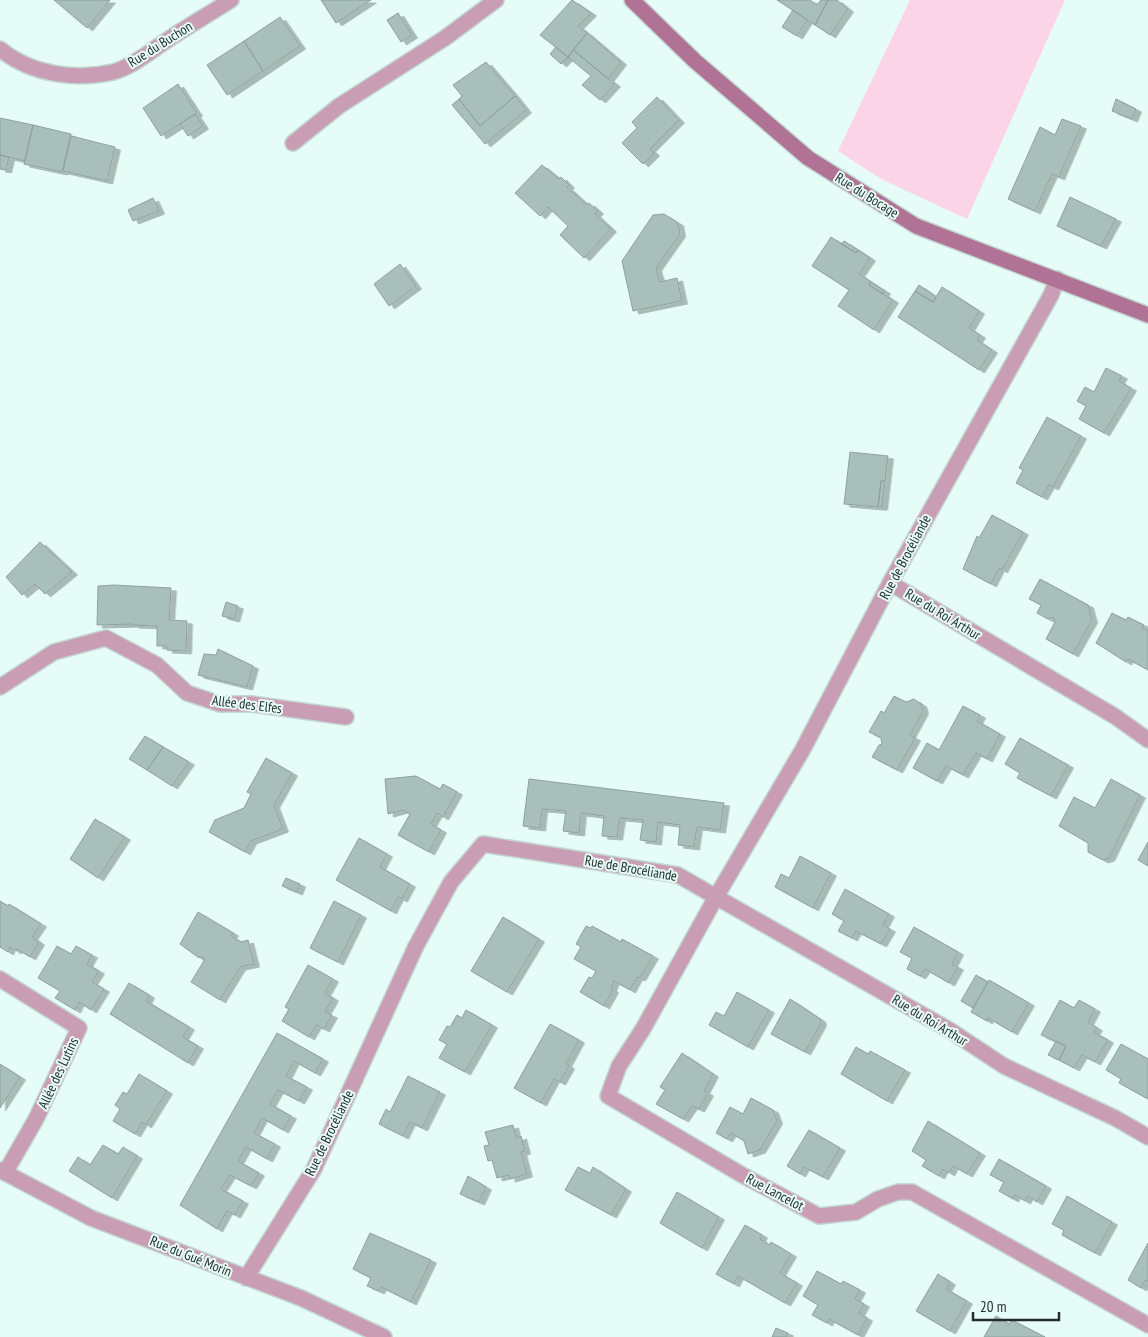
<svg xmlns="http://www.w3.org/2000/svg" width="1148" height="1337" viewBox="0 0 1148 1337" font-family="'PT Sans Narrow',sans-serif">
	<defs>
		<filter id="shadow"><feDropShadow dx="5.5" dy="3" stdDeviation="0" flood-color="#0004"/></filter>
	</defs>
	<rect width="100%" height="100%" fill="#e6fdf7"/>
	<!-- green -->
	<path fill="#fbd4e8" d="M910,0h155l-98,219 -86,-40 -43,-28z"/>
	<!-- building -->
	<path fill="#a9bfb9" stroke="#8da29d" filter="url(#shadow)" d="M54,0h56l-23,28z
		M321,0h50l-35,23z
		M572,0l19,13 -13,13 9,7 -19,24 -28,-22z
		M777,0h33l7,5 4,-5h7l-13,25z
		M828,0h9l11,9 -18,26 -15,-10z
		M793,10l14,10 -10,16 -15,-9z
		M398,13l14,22 -11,7 -14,-22z
		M280,17l20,29 -37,25 -19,-30z
		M587,33l34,29 -13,17 -35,-29z
		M244,41l19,30 -36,24 -20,-30z
		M556,47l12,10 -7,7 -11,-10z
		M573,50l42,34 -15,16 -18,-15 9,-9 -23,-19z
		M486,62l29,34 -35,30 -21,-27 3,-3 -9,-11z
		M178,84l19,29 -36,23 -18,-28z
		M515,96l11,14 -41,34 -33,-39 7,-6 21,27z
		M657,97l22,23 -29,29 4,4 -11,11 -21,-21 15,-15 -5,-6z
		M1116,99l20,10 -4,10 -20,-8z
		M195,114l8,12 -15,10 -8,-12z
		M0,118l33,7 -8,36 -25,-6z
		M1062,119l19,7 -22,51 -7,-3 -17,37 -27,-12 32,-72 15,8z
		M33,125l38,9 -9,38 -38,-8z
		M71,136l44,11 -8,34 -44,-10z
		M0,155l9,2 -3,13 -6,-1z
		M542,165l17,14 2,-2 8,8 -2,2 20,18 2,-2 9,8 -3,3 16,15 -27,29 -24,-23 8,-9 -20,-19 -8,9 -25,-23z
		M1070,197l46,22 -15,27 -44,-20z
		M153,198l6,13 -26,10 -5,-11z
		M664,214l14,9 2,11 -24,34 4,14 17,-4 5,23 -49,10 -11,-50 31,-46z
		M831,237l25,16 2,-3 12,8 -11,16 12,8 -2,3 24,15 -19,30 -36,-24 11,-16 -37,-24z
		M844,241l14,9 -2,3 -15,-9z
		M400,264l16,22 -27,20 -15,-22z
		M871,282l14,9 -2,3 -14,-9z
		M919,285l17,12 -3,5 -18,-11z
		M942,287l37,24 -10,17 11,7 -3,5 15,10 -13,20 -81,-53 17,-26 18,11z
		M1106,368l16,8 -3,5 12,7 -27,45 -25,-14 7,-13 -9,-5 8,-14 9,5z
		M1047,417l34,19 -28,51 -4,-2 -7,12 -26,-14 7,-13 -4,-2z
		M850,452l38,4 -3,25h-4l-3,26 -34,-3z
		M881,481h4l-3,26h-4z
		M992,515l31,17 -21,38 -3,-2 -8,16 -28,-15 14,-33 2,2z
		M40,542l32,30 -27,22 -10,-10 -13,11 -16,-18z
		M1040,579l48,26 4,15 -19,34 -27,-15 9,-17 -2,-5 -5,2 -11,-6 4,-8 -12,-6z
		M114,585l57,3 -2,32 18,1 -1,30 -19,-1v-4h-10v-20l-24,-1v-1l-36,1 1,-39z
		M226,602l12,4 -4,13 -12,-3z
		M1112,613l14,7 2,-3 16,8 -2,3 6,3v39l-20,-11 -2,3 -30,-19z
		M218,649l35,17 -6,21 -49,-12 6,-21 12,1z
		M894,696l12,6 8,-3 7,5 2,7 -13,24 5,3 -18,32 -25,-13 7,-12 3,-1 -1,-6 -12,-6 12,-21 3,2z
		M963,706l17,9 -3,6 23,13 -13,25 -11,-6 -13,22 -17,-9 -9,15 -24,-13 14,-25 12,7z
		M145,736l18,11 -16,23 -18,-11z
		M1020,738l48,27 -17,31 -34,-18 3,-5 -15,-9z
		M163,747l26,15 -17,24 -25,-16z
		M266,758l26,15 -18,32 9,24 -32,12 -6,11 -36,-20 6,-12 29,-12 7,-14 -4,-2z
		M416,776l24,13 3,-5 14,8 -14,25 -6,-4 -6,11 10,6 -12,22 -31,-17 12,-21 -7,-4 -15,4 -3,-35z
		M529,779l195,24 -4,27 -23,-3 -3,20 -16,-2 2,-20 -22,-3 -2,20 -16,-2 3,-20 -23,-2 -3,19 -15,-1 2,-20 -23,-3 -2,20 -16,-2 3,-20 -24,-2 -2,19 -17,-2z
		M1111,779l29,16 -31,63 -6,2 -15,-8v-9l-29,-17 15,-29 21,11z
		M95,819l30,18 -27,41 -28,-19z
		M359,838l28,16 -7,13 30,17 -8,15 -4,-2 -7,14 -55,-31z
		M1148,842v24l-10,-6z
		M800,856l31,17 -18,35 -38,-21 6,-13 8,4z
		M286,878l14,6 -3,8 -15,-6z
		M845,889l44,25 -6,11 7,4 -9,15 -25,-13 -4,7 -14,-7 6,-10 -12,-7z
		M0,901l8,5 1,-2 32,20 -9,13 7,5 -9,15 -13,-8 -1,2 -6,-4 -2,5 -8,-5z
		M334,901l27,14 -23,47 -28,-14z
		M198,912l35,21 -2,3 10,6 7,-2 6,24 -14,3 -20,33 -29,-18 14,-23 -5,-3 -1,2 -19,-14z
		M503,917l36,22 -32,53 -36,-21z
		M586,926l5,2 1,-2 29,16 1,-3 31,17 -13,22 -3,-1 -7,13 -16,-9 -3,7 2,2 -9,16 -24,-14 9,-15 3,1 4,-7 -22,-12 7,-12 -5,-3z
		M914,927l44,25 -6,12 6,3 -9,16 -24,-14 -5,7 -13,-7 5,-11 -12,-6z
		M57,946l14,8 5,-8 16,9 -5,9 12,7 -7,11 12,7 -13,21 -12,-8 -4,8 -20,-12 5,-7 -22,-13z
		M308,965l25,14 -8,14 8,5 -8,14 7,3 -8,14 -8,-4 -7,12 -27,-16 7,-12 -4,-2z
		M976,975l12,7 -15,26 -12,-7z
		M989,980l40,23 -17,29 -24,-14 -1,3 -16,-9z
		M129,983l20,12 -3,6 43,26 -6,10 15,9 -10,17 -78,-49z
		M737,992l32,18 -21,37 -39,-22 7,-13 8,4z
		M790,999l30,20 1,4 -16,29 -34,-18z
		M1060,1000l14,8 5,-8 16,9 -7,13 9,6 -3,4 14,8 -13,22 -13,-7 -8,13 -15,-8 7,-14 -25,-11z
		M466,1010l26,15 -27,47 -26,-14 8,-14 -8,-4 8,-14 3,1 7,-12 5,3z
		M550,1024l29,16 -13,24 3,2 -9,16 -6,-3 -13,24 -27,-15z
		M277,1033l46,26 -8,14 -21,-12 -8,15 21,11 -8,14 -21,-11 -8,14 21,12 -8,14 -21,-12 -8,15 21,11 -8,15 -21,-12 -8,14 21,12 -8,13 -21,-11 -9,14 22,12 -8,14 -8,-4 -10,18 -37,-24z
		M1056,1041l10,5 -7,14 -11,-5z
		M1121,1044l27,15v40l-29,-16 2,-4 -15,-9z
		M856,1047l12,7 2,-3 35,19 -18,31 -46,-27z
		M682,1053l31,21 -9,17 4,2 -9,16 -7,-3 -9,13 -27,-15 9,-14 -5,-3z
		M0,1064l20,13 -20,31z
		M139,1074l28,17 -21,34 -4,-3 -7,12 -22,-13 7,-12 -5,-4 8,-13 4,2z
		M408,1076l32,16 -18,36 -12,-6 -7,14 -24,-12 7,-15 4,3z
		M751,1098l22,12 4,11 -17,29 -12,4 -4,-13 -13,-8 -4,6 -11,-6 14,-26 13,7z
		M928,1121l52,32 -13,21 -14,-8 -4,7 -6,-4 -4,7 -17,-10 4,-6 -14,-9z
		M513,1125l3,13 5,-2 4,15 -4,1 6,22 -17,5 -1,-4 -12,3 -5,-18 -4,1 -4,-15 5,-1 -4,-13z
		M809,1130l31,18 -17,29 -19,-10 -4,7 -13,-8z
		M103,1145l15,9 5,-7 14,9 -25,42 -43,-27 9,-14 12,8z
		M999,1159l47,27 -9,16 -9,-6 -3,5 -10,-6 -2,4 -14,-8 5,-9 -14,-7z
		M578,1167l12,6 3,-6 33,22 -15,26 -46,-25z
		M468,1176l18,11 -7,15 -19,-8z
		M677,1192l42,25 -17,31 -42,-25z
		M1067,1196l45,26 -17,31 -33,-18 2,-5 -12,-6z
		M745,1225l17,10 -2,4 10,6 1,-3 20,12 -11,19 17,10 -12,20 -47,-27 -4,8 -18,-10z
		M370,1233l61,27 -20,42 -30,-15 -2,4 -12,-5 4,-8 -18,-9z
		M1148,1243v39l-3,-2 -4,8 -13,-8z
		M817,1271l24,13 2,-3 17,9 -5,9 9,5 -5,9 8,5 -9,17 -29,-16 -2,4 -15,-8 6,-10 -15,-9z
		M938,1274l12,8 -4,7 21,12 -17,30 -34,-20z
		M996,1316l13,8 3,-4 33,17h-61z
		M776,1328l12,5 -2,4h-14z"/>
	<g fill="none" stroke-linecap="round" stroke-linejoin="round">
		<defs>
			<path id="street" d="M0,49c30,25 75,32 113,23 19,-5 36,-20 53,-31 21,-14 43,-27 65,-41
				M293,143l46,-37 106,-68 51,-38
				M890,583l226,134 32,23
				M0,687l54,-35 52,-14 51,27 30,28 33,11h32l94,13
				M0,979l79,49 -43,91 -31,54
				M1148,1137l-33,-19 -111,-52 -53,-35 -235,-134 -73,132 -24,37 -11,30 136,80 75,40 37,-4 22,-13 20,-7h14l236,133
				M0,1170l91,48 210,80 83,39
				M246,1278l68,-109 102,-223 35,-64 32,-38 195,31 38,22 87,-148 87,-166 161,-288 6,-16"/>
			<path id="secondary" d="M632,0l63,61 113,97 108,68 232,89"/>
		</defs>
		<!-- street casing -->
		<use href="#street" stroke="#c3d8d2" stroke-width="18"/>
		<!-- secondary casing -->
		<use href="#secondary" stroke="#c3d8d2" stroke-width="18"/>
		<!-- street -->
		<use href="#street" stroke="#c99eb5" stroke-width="15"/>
		<!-- secondary -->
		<use href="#secondary" stroke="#b07395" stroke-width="15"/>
	</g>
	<g text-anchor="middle" stroke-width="4" stroke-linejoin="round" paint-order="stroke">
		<!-- street labels -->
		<g font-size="14" fill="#242d2b" stroke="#e6fdf7">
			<text transform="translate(160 44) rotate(-32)" y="5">Rue du Buchon</text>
			<text transform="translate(867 195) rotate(32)" y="5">Rue du Bocage</text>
			<text transform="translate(905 557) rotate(-62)" y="5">Rue de Brocéliande</text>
			<text transform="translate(943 614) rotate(31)" y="5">Rue du Roi Arthur</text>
			<text transform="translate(247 704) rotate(7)" y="5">Allée des Elfes</text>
			<text transform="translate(631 868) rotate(10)" y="5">Rue de Brocéliande</text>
			<text transform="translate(930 1020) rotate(31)" y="5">Rue du Roi Arthur</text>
			<text transform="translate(58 1073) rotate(-65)" y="5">Allée des Lutins</text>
			<text transform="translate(329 1133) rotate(-64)" y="5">Rue de Brocéliande</text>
			<text transform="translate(775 1192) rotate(28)" y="5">Rue Lancelot</text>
			<text transform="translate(191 1256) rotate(22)" y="5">Rue du Gué Morin</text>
		</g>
	</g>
	<!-- scale -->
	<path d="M973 1312v8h86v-8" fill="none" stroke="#242d2b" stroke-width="2.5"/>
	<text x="980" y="1312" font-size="15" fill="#242d2b" stroke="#e6fdf7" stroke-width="4" paint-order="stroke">20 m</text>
</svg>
